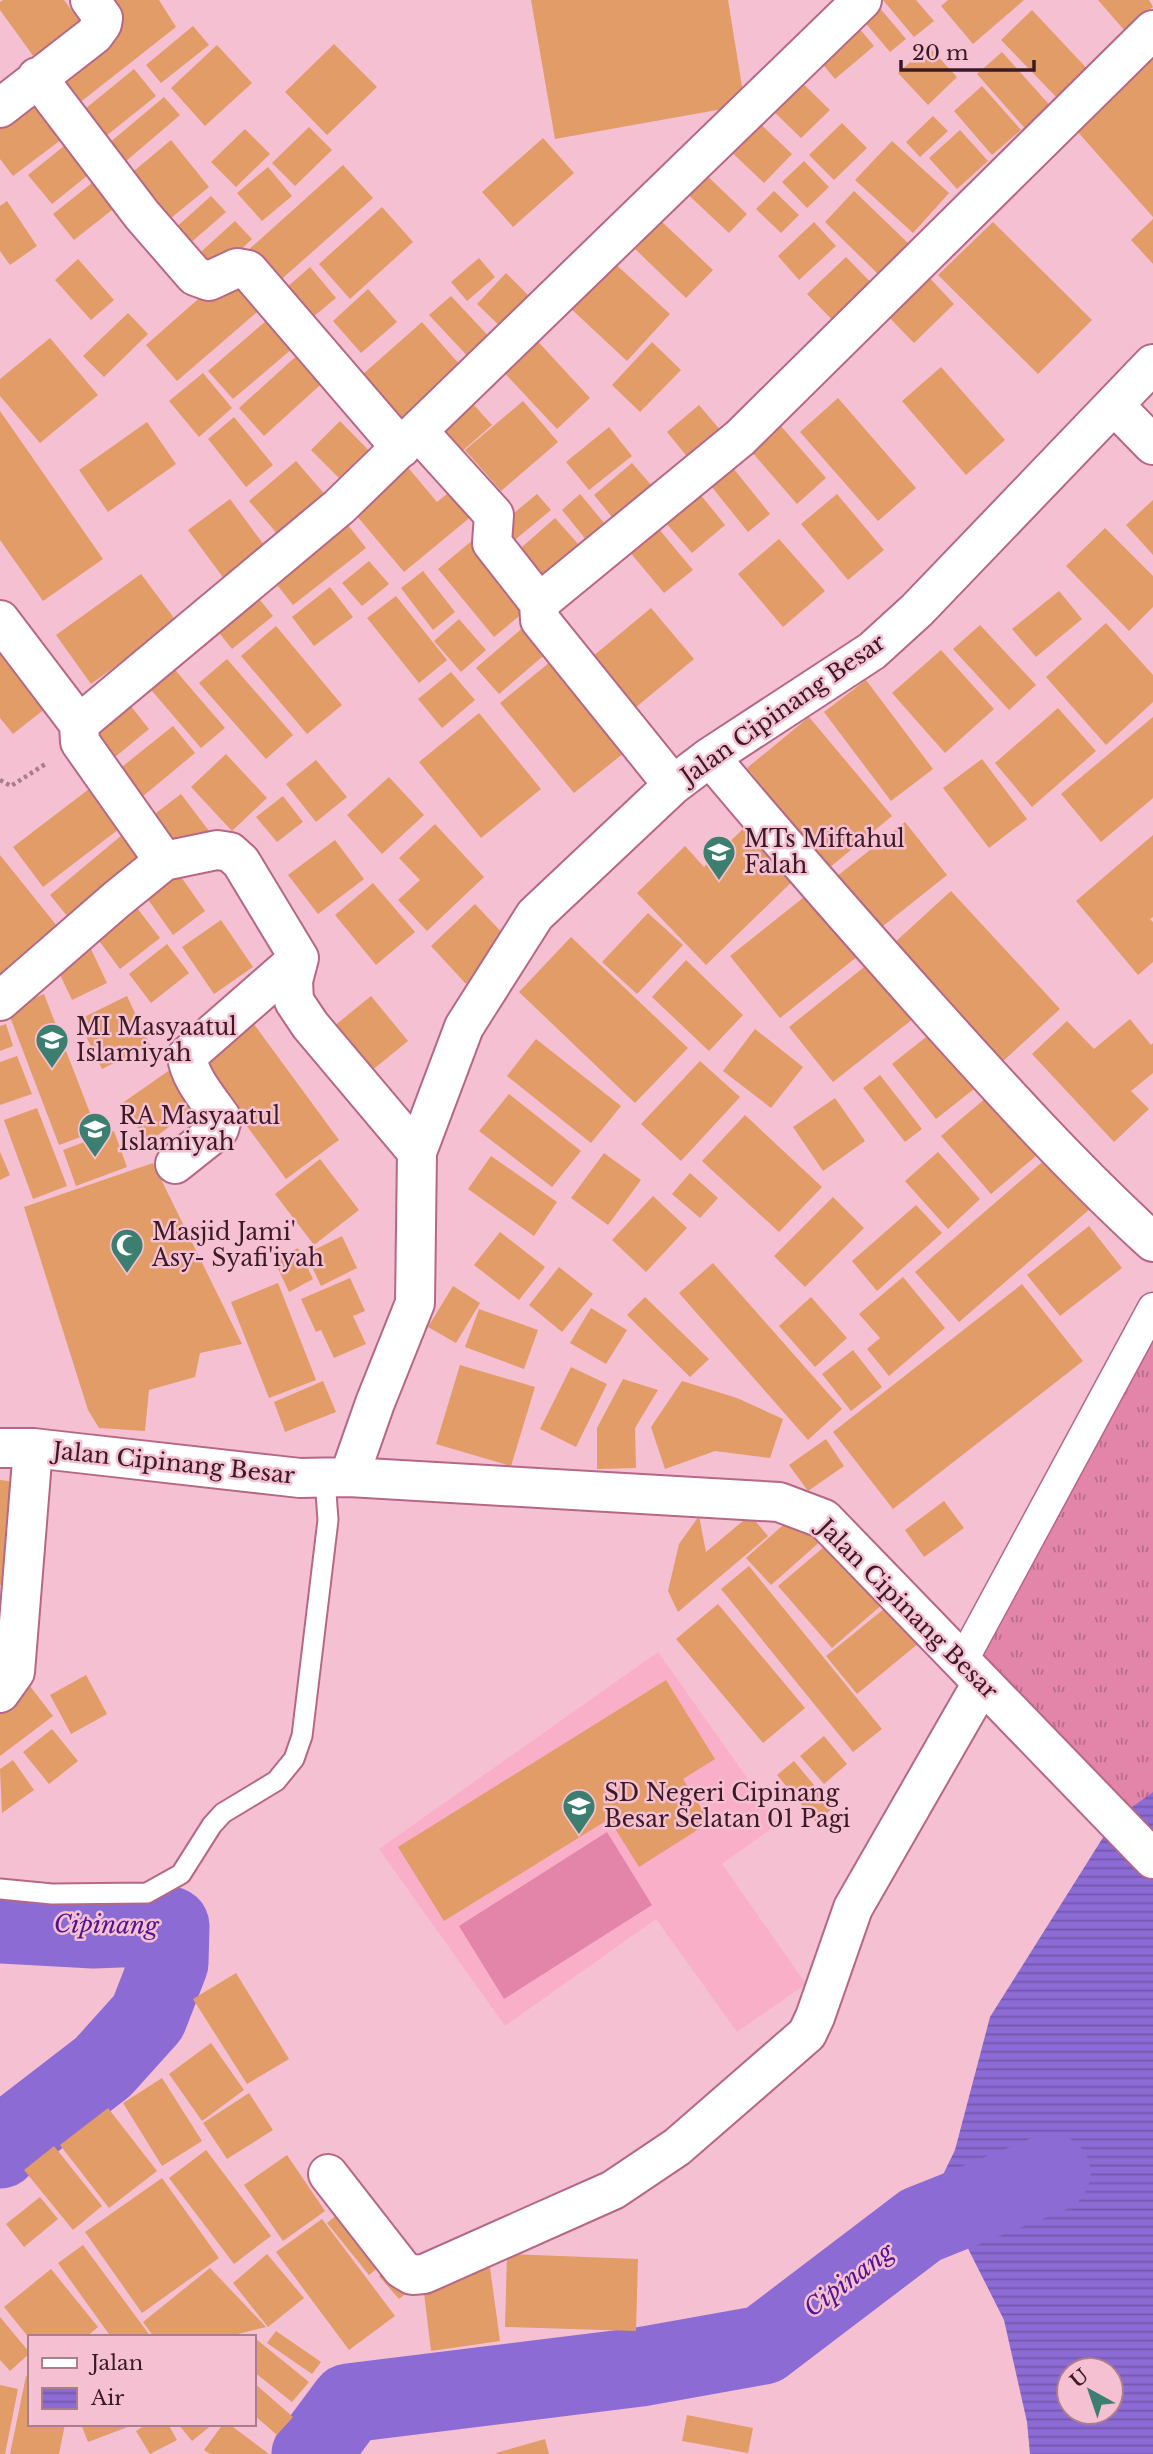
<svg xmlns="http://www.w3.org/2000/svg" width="1153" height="2454" viewBox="0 0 1153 2454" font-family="'Libre Baskerville',serif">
	<defs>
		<pattern id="grass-tufts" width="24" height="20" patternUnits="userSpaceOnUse" patternTransform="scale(1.75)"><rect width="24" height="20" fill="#e285a8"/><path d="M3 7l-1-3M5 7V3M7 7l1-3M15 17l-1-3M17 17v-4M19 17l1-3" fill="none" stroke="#b86c89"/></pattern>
		<pattern id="water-rules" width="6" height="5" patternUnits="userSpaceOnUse" patternTransform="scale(1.75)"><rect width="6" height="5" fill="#8d6bd4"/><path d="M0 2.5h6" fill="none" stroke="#7457ac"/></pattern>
	</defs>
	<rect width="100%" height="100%" fill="#f5c0d1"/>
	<!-- built -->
	<path fill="#faafc9" d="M658,1652l121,171 -57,41 84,120 -69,48 -81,-113 -151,107 -126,-177z"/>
	<!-- grass -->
	<path fill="url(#grass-tufts)" d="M1153,1308v551l-190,-199z"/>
	<!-- garden -->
	<path fill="#e285a8" d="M607,1832l45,73 -148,94 -45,-73z"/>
	<!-- water -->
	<path fill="url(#water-rules)" fill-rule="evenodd" d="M1153,1792v662h-123l-3,-32 -23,-102 -67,-133 18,-37 35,-133 124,-197zM1069,2370h42v42h-42z"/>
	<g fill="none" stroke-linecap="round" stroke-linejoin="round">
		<!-- river -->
		<path stroke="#8d6bd4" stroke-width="79" d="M0,1924l94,5 76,-3 -1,37 -21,54 -45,50 -100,77 -3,5
			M311,2454l38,-51 291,-36 123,-22 158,-120 130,-52"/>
	</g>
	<!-- building -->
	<path fill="#e19c68" d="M3,0h61l25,34 -47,34 -42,-58v-8z
		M106,0h53l17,27 -107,84 -24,-31z
		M531,0h197l17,105 -190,34z
		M873,0l33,39 -16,13 -33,-39z
		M883,0h33l18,21 -20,16z
		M948,0h76l-51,44 -32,-38z
		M1098,0h51l4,7 -28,24z
		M1032,10l61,65 -30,29 -62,-64z
		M853,21l21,25 -39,33 -21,-25z
		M193,26l16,19 -48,38 -15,-18z
		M1153,42v175l-84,-95z
		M334,44l43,43 -50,48 -42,-43z
		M217,45l35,38 -47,43 -34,-38z
		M928,46l29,31 -29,28 -30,-32z
		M1002,52l52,58 -25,23 -52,-59z
		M134,69l22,27 -60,48 -22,-26z
		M793,74l37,36 -29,28 -36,-35z
		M982,86l39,44 -29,25 -38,-44z
		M35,87l35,46 -57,43 -13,-17v-46z
		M164,97l16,18 -62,53 -16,-19z
		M750,114l42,40 -28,29 -42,-40z
		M933,116l15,15 -28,26 -14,-15z
		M842,123l25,25 -33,32 -25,-25z
		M309,127l23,23 -37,36 -23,-23z
		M245,129l25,25 -34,33 -25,-25z
		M960,130l28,31 -31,28 -28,-31z
		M543,138l31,35 -61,54 -31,-35z
		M171,140l38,47 -49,40 -38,-46z
		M892,141l57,52 -36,40 -58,-53z
		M69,142l24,29 -41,33 -24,-29z
		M804,161l25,26 -22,21 -25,-26z
		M343,165l30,33 -98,87 -30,-32z
		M268,167l24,29 -30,25 -25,-28z
		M699,168l48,46 -18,19 -48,-45z
		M97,179l20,27 -43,34 -21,-26z
		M774,191l25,24 -18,18 -25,-24z
		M854,191l54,52 -30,31 -53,-52z
		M211,196l15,16 -39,34 -15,-15z
		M7,201l30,45 -27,19 -10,-14v-45z
		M382,207l31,35 -63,57 -31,-35z
		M1153,219v45l-22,-24z
		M235,221l17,18 -42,40 -18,-19z
		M661,221l52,49 -27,28 -51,-49z
		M814,222l22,24 -37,34 -21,-24z
		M993,222l99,98 -54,54 -100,-99z
		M846,257l36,37 -39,37 -36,-37z
		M479,258l16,19 -28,24 -16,-19z
		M78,259l36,41 -23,20 -36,-40z
		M611,260l59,54 -43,47 -59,-55z
		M310,267l26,31 -34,28 -25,-30z
		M924,272l30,32 -40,39 -31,-32z
		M506,273l29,29 -29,30 -29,-28z
		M233,275l30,32 -86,74 -31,-36 59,-52z
		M368,289l29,33 -36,31 -28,-32z
		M451,296l45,48 -22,19 -45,-48z
		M128,313l20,21 -44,43 -21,-21z
		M274,314l26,28 -67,57 -25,-28z
		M422,322l46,52 -68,60 -46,-52z
		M531,334l59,64 -33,31 -60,-64z
		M50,338l48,57 -58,48 -40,-47v-17z
		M652,342l29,28 -41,42 -28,-27z
		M304,349l25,28 -65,59 -25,-28z
		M941,367l64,73 -39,35 -64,-74z
		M203,373l29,35 -33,29 -30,-36z
		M464,394l28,31 -32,28 -27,-32z
		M838,398l78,90 -38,33 -78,-89z
		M523,401l35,41 -57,49 -36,-41z
		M699,405l28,33 -33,27 -27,-33z
		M0,411l103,148 -60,42 -43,-61z
		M234,417l39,48 -27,22 -38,-48z
		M773,417l53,61 -29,26 -54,-62z
		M340,421l39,40 -29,28 -39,-39z
		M147,422l29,42 -68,48 -29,-42z
		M609,427l23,29 -43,34 -23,-28z
		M725,458l45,56 -22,18 -45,-56z
		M296,461l31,36 -47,40 -31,-36z
		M632,463l28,32 -39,33 -27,-33z
		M405,464l32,38 21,-17 21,25 -75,62 -53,-63z
		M537,494l14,16 -40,33 -14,-16z
		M580,494l35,42 -19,16 -34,-42z
		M700,494l25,31 -33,28 -26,-30z
		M837,494l47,56 -36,30 -47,-56z
		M230,499l37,50 -42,31 -37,-50z
		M1153,500v55l-27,-30z
		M340,515l26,33 -73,57 -26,-33z
		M555,518l33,37 -43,38 -32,-38z
		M658,528l35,42 -29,23 -35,-42z
		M1105,528l48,48v31l-24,24 -63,-65z
		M480,534l56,68 -42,35 -56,-68z
		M779,539l46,52 -42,36 -45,-53z
		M369,561l20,23 -27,22 -20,-23z
		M423,571l32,41 -22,18 -32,-42z
		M141,574l36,48 -86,62 -35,-49z
		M330,587l23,30 -39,29 -22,-29z
		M250,588l23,28 -41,33 -23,-29z
		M1059,591l23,28 -46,38 -24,-28z
		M396,596l51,64 -28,23 -52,-65z
		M651,608l43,51 -65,54 -43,-51z
		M459,619l27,31 -25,22 -27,-31z
		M1106,623l47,52v27l-47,43 -60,-68z
		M527,624l23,26 -51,44 -23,-26z
		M980,625l56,60 -27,25 -56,-61z
		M276,626l66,79 -35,29 -66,-78z
		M0,629l56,71 -43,34 -13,-16z
		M941,650l53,59 -49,44 -53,-60z
		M561,653l74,91 -61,49 -74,-90z
		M164,657l61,71 -24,20 -61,-71z
		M227,659l66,76 -27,24 -67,-76z
		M451,672l24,28 -33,28 -24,-29z
		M866,680l67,89 -42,32 -67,-89z
		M130,705l19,24 -40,33 -20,-24z
		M1058,708l38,43 -64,56 -37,-44z
		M479,713l62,76 -60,49 -62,-76z
		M809,717l83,99 -63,52 -82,-100z
		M1153,717v81l-52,44 -40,-48z
		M173,726l22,27 -59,49 -23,-28z
		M226,754l41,44 -35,33 -41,-44z
		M982,759l45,60 -38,29 -46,-60z
		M316,760l31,37 -31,25 -30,-38z
		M389,777l35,38 -42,39 -35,-39z
		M89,789l30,40 -76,58 -30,-40z
		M181,794l28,37 -33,24 -28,-36z
		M283,796l20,26 -26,20 -21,-25z
		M752,820l50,52 -96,93 -69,-72 48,-47 19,21z
		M905,822l42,53 -79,63 -42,-53z
		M435,824l49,53 -57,54 -29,-31 22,-20 -21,-22z
		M128,830l22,27 -78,65 -22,-27z
		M1153,835v82l-3,2 3,3v40l-15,13 -62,-74z
		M335,840l29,39 -46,35 -30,-39z
		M0,855l65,81 -65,52z
		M172,864l33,47 -32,24 -33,-47z
		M373,883l42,49 -39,33 -41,-50z
		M813,890l50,62 -83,66 -50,-62z
		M951,891l109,118 -58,53 -109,-118z
		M131,900l29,38 -40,31 -29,-39z
		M475,904l30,32 -39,48 -35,-38z
		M648,913l35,32 -46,49 -35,-32z
		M221,920l32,47 -39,27 -32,-47z
		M571,937l117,111 -53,55 -116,-111z
		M167,944l22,29 -38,30 -22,-29z
		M90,947l17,36 -35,17 -17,-36z
		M878,956l45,55 -90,71 -44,-55z
		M686,960l57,55 -34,36 -57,-54z
		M44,994l53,137 -38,14 -52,-136z
		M127,996l23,49 -48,24 -24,-49z
		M371,996l37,45 -38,31 -37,-45z
		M1130,1019l21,26 2,-2v30l-22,18 18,18 -35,33 -82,-88 35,-33 27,28z
		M253,1023l86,117 -53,39 -86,-116z
		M6,1024l7,22 -13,5v-25z
		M940,1026l44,55 -48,38 -44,-55z
		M755,1029l48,38 -32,41 -48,-37z
		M536,1039l85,67 -30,37 -84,-67z
		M17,1056l15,38 -32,11v-43z
		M700,1061l40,36 -59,64 -40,-37z
		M174,1067l26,38 -52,37 -27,-38z
		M880,1075l42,54 -17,13 -42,-54z
		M994,1091l49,59 -52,44 -50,-58z
		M509,1094l72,57 -29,36 -73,-56z
		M835,1098l30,43 -42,30 -30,-44z
		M37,1108l30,78 -34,13 -29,-79z
		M745,1115l77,72 -43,45 -77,-71z
		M114,1131l13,36 -51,19 -13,-36z
		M1055,1151l43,51 -139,120 -44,-50z
		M0,1152l10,23 -10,5z
		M938,1152l42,47 -32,30 -43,-48z
		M604,1153l37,27 -33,45 -37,-27z
		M491,1156l66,46 -23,34 -66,-47z
		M320,1159l39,51 -45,35 -39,-51z
		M153,1163l89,181 -42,9 -5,24 -46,13 -4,41 -46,-3 -11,-18 -64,-203z
		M690,1173l28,25 -18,20 -28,-24z
		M653,1196l34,32 -41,44 -34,-32z
		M833,1197l31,31 -59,59 -31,-31z
		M916,1205l26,28 -65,58 -25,-30z
		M1089,1226l33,42 -62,48 -33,-41z
		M500,1232l45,35 -26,33 -45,-35z
		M342,1236l15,32 -36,18 -15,-32z
		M298,1248l15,31 -24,13 -15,-32z
		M713,1263l129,146 -34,31 -129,-147z
		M559,1267l34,27 -31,38 -33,-27z
		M903,1277l42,51 -56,48 -22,-27 13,-11 -21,-24z
		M350,1278l15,33 -12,5 13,28 -32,14 -13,-28 -5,2 -15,-33z
		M278,1283l38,97 -47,18 -38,-96z
		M1022,1284l61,77 -190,148 -60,-77z
		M453,1286l27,17 -24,40 -28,-16z
		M645,1297l64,62 -19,18 -63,-62z
		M811,1297l36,41 -32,29 -36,-41z
		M591,1308l36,22 -21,34 -36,-21z
		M479,1309l59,21 -14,39 -59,-22z
		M853,1350l29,37 -31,24 -29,-37z
		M460,1365l75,22 -24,79 -75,-22z
		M571,1367l36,17 -31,63 -36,-18z
		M623,1379l35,11 -23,38 1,40 -39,1v-41z
		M323,1381l13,31 -51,20 -11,-30z
		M682,1381l55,17 46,21 -13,39 -55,-7 -50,18 -14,-42z
		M826,1439l18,27 -36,25 -19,-26z
		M0,1480l25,3 -10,104 -15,-2z
		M944,1501l20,27 -40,29 -19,-27z
		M799,1511l24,28 -52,46 -25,-27z
		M750,1515l18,21 -90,76 -10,-21 11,-47 20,-28 7,36z
		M831,1541l53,62 -52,45 -54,-62z
		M749,1566l133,163 -29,23 -132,-163z
		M895,1600l30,38 -68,56 -31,-38z
		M718,1604l87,104 -42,35 -87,-104z
		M86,1675l21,39 -36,20 -21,-39z
		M666,1680l49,79 -32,20 27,43 -71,45 -30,-48 -165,102 -46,-74z
		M26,1681l27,35 -53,40v-55z
		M52,1729l26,32 -29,23 -26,-32z
		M824,1736l23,28 -23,20 -24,-28z
		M13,1760l21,30 -32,23 -2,-44z
		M794,1761l39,47 -17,14 -39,-47z
		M236,1973l53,86 -42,25 -54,-85z
		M211,2043l33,47 -42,31 -33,-47z
		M162,2078l40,63 -40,25 -39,-63z
		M249,2093l24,37 -46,29 -24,-36z
		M108,2108l49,63 -48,37 -49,-63z
		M54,2146l48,60 -29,24 -49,-60z
		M206,2150l65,86 -37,28 -65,-86z
		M287,2155l38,56 -42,30 -39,-56z
		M162,2178l57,80 -77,55 -57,-81z
		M40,2197l18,22 -34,28 -18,-23z
		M349,2205l42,52 -22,18 -42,-52z
		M322,2219l73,97 -46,34 -73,-98z
		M83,2245l68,92h-40l-53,-74z
		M267,2254l37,44 -36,29 -35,-44z
		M507,2254l131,5 -2,72 -131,-4z
		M391,2266l19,24 -11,9 -20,-23z
		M210,2268l56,59 -40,10h-72l-11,-15z
		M490,2268l10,73 -69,10 -9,-75z
		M51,2269l47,58 -12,10h-56v2l-26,-32z
		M0,2317l30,36 -20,18 -10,-11z
		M276,2331l45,31 -9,12 -45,-31z
		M256,2339l53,43 -17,20 -38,-30v-30z
		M26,2376l4,1v47h35l-6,30h-49z
		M254,2383l39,34 -16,18 -23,-20z
		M0,2385l18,4 -13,65h-5z
		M687,2415l66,13 -5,25 -66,-12z
		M81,2424h52v1l-45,17z
		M147,2424h21l9,16 -27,14 -14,-23z
		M178,2424h35l-21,17z
		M223,2424h6l40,30h-59l-6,-4z
		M545,2439l4,15h-53v-1z"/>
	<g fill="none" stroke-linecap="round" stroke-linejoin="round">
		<defs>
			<path id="service" d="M0,1889l52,5 95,-1 34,-19 31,-49 11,-12 53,-32 18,-22 8,-23 26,-216 -3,-41"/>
			<path id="pedestrian" d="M963,1660l190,-352"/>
			<path id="minor" d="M37,77l105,138 53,61 14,5 28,-13 11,2 153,178
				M0,108l94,-73 8,-11 1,-6 -13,-18
				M1114,405l39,40
				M418,431l76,84 -2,28 47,60 1,17 133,165
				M539,603l201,-165 413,-408
				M0,620l79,104 260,-217 523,-507
				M79,724l1,18 84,119 53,-11 13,2 11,10 58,96 -6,23 1,20 16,24 107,127
				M710,757c71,85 145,169 219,252 72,80 144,160 224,233
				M0,1001l116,-101 48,-39
				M175,1164l44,-35 3,-10c-12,-18 -33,-41 -35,-63l112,-98
				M0,1448h33l267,30 49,-1 430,25 45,17 329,340
				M349,1477l26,-74 40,-100 2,-151 47,-125 71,-112 138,-130 37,-28 162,-106 45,-41 236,-246
				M0,1693l15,-21 18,-224
				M328,2174l74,95 10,6 12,-1 189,-84 64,-43 130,-113 8,-17 38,-109 129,-225"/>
		</defs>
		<!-- service casing -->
		<use href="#service" stroke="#b76786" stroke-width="23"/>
		<!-- pedestrian casing -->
		<use href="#pedestrian" stroke="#b76786" stroke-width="33"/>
		<!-- minor casing -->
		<use href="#minor" stroke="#b76786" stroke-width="42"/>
		<!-- path -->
		<path stroke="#a87c8b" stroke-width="4.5" stroke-dasharray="3.5 3.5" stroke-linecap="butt" d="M0,780l11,6 36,-23"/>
		<!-- service -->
		<use href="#service" stroke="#fff" stroke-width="19"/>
		<!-- pedestrian -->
		<use href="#pedestrian" stroke="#fff" stroke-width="30"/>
		<!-- minor -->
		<use href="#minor" stroke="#fff" stroke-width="38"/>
	</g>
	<!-- icons -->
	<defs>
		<symbol id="school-pin" viewBox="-11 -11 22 30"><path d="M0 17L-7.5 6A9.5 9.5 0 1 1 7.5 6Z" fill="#3c7e6f" stroke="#f5c0d1"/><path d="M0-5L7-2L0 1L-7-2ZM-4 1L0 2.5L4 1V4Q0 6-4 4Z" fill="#fff"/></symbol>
		<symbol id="mosque-pin" viewBox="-11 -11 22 30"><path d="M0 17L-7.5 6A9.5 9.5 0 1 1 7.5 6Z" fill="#3c7e6f" stroke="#f5c0d1"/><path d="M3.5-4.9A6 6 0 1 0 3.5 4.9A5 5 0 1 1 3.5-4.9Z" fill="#fff"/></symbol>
	</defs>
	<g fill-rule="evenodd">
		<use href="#school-pin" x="700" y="833" width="38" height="52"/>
		<use href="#school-pin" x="33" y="1021" width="38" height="52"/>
		<use href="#school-pin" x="76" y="1110" width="38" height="52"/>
		<use href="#mosque-pin" x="108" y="1226" width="38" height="52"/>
		<use href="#school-pin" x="560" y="1787" width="38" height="52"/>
	</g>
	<g text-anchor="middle" stroke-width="5" stroke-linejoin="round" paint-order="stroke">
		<!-- street labels -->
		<g font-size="23" fill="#3b1a27" stroke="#f5c0d1">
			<text transform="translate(783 709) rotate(-35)" y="8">Jalan Cipinang Besar</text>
			<text transform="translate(174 1463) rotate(6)" y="8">Jalan Cipinang Besar</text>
			<text transform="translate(908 1609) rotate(45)" y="8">Jalan Cipinang Besar</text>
		</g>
		<!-- poi labels -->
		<g font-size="23" fill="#3b1a27" stroke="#f5c0d1" text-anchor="start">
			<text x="744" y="847">MTs Miftahul<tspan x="744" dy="26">Falah</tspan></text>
			<text x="76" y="1035">MI Masyaatul<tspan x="76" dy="26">Islamiyah</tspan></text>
			<text x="119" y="1124">RA Masyaatul<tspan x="119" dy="26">Islamiyah</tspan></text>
			<text x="152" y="1240">Masjid Jami'<tspan x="152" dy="26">Asy- Syafi'iyah</tspan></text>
			<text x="604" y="1801">SD Negeri Cipinang<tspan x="604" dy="26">Besar Selatan 01 Pagi</tspan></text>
		</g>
		<!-- water labels -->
		<g font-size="24" font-style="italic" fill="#4f1394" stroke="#f5c0d1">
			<text transform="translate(106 1925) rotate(1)" y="8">Cipinang</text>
			<text transform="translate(849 2280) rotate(-37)" y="8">Cipinang</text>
		</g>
	</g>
	<!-- legend -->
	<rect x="28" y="2335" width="228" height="91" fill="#f5c0d1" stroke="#ab7e8d" stroke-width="2"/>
	<rect x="42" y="2358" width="35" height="10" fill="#ffffff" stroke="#ab7e8d" stroke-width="2"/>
	<text x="91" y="2370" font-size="21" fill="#3b1a27">Jalan</text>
	<rect x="42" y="2388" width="35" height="21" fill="url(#water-rules)" stroke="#ab7e8d" stroke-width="2"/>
	<text x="91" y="2405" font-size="21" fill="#3b1a27">Air</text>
	<!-- north arrow -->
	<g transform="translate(1090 2391) rotate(320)"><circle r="33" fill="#f5c0d1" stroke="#ab7e8d" stroke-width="2"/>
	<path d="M0-5L12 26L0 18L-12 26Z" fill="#3c7e6f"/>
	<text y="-10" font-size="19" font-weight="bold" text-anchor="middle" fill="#3b1a27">U</text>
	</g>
	<!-- scale -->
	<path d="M901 60v10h133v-10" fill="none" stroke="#3b1a27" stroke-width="3.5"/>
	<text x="912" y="60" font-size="21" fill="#3b1a27" stroke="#f5c0d1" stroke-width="5" paint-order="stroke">20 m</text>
</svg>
